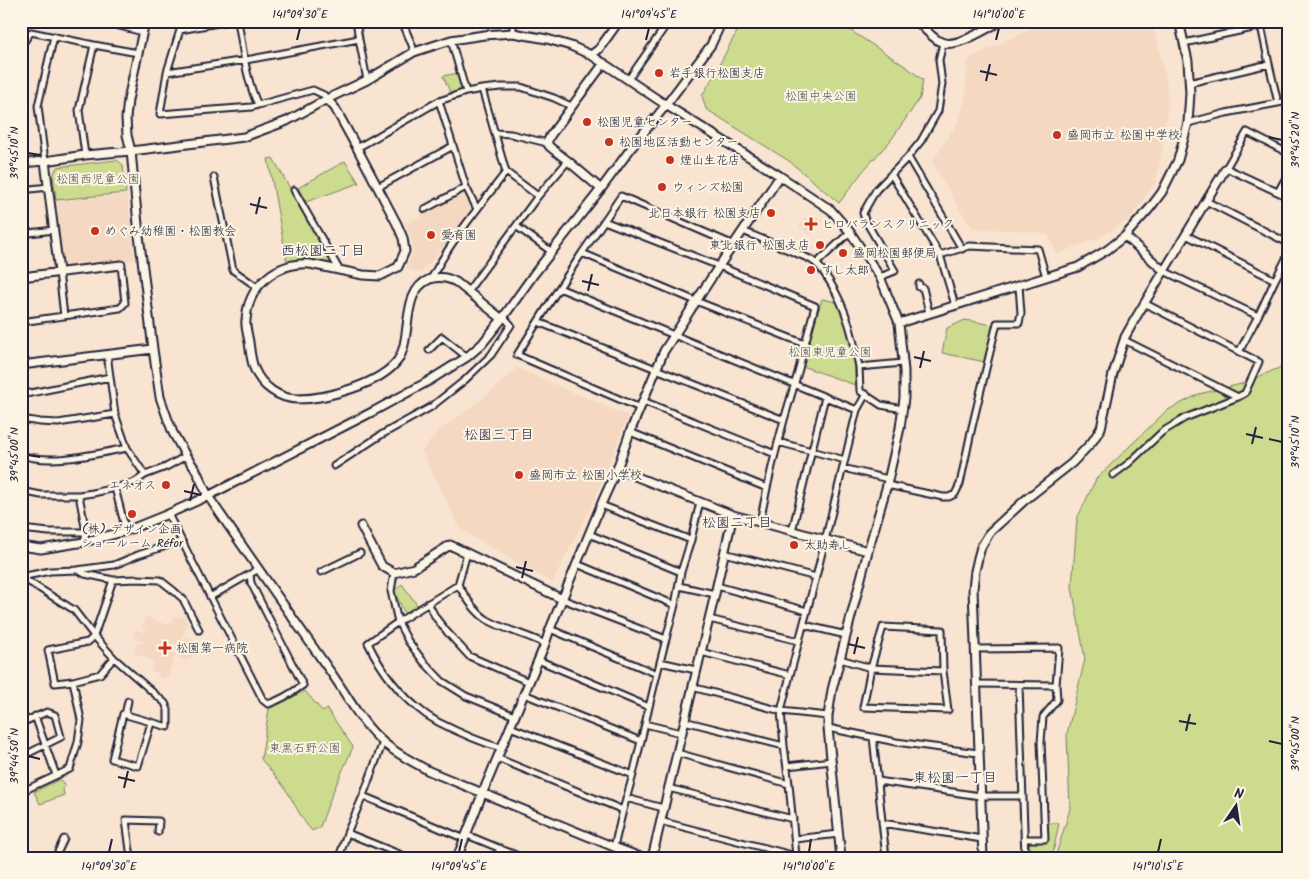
<svg xmlns="http://www.w3.org/2000/svg" width="1309" height="879" viewBox="0 0 1309 879" font-family="Kalam,'Klee One',sans-serif">
	<rect width="100%" height="100%" fill="#f8e4d0"/>
	<filter id="ink" filterUnits="userSpaceOnUse"><feTurbulence type="fractalNoise" baseFrequency=".02" numOctaves="2"/><feDisplacementMap in="SourceGraphic" scale="10" xChannelSelector="R" yChannelSelector="G"/><feConvolveMatrix kernelMatrix="1 2 1 2 8 2 1 2 1" color-interpolation-filters="sRGB"/></filter>
	<g filter="url(#ink)">
		<!-- built -->
		<path fill="#f5d8c1" d="M1048,21h103l7,24 8,34 2,23 -6,49 -6,30 -26,38 -32,19 -41,16 -9,-19 -13,-3 -22,-2 -39,-1 -8,-9 -34,-58 27,-42 7,-23 1,-31 3,-8z
			M464,194l9,17 -40,48 -12,13h-6l-8,-4 6,-18v-7l-8,-19z
			M127,195l8,65 -66,7 -7,-4 -6,-62z
			M813,214l10,7 -12,14 -12,-9 6,-9 3,2z
			M517,368l111,48 -33,83 -43,84 -92,-54 -38,-78 18,-21 45,-33z
			M174,616l5,2 2,-2 5,2 -1,3 3,1 -8,22 2,1 3,-8 10,4 -1,2 3,1 -5,15 -3,-1 -1,3 -11,-4 2,-4 -3,-1 -8,24h-2l-1,3 -8,-3 1,-3 -7,-2 3,-10 -20,-8 4,-11 4,2 1,-3 -10,-4 3,-7 10,3 1,-3 -5,-2 4,-11 22,8 2,-4 2,1z"/>
		<!-- green -->
		<path fill="#cddb8e" stroke="#787e64" d="M743,21h93l72,47 15,12 -3,18 -29,42 -28,31 -24,32 -50,-42 -83,-52 -4,-13c15,-24 26,-50 41,-75z
			M458,73l5,17 -12,4 -8,-18z
			M273,158l59,106 -25,-5 -20,3 -19,-103z
			M117,160l6,5 3,28 -70,7 -3,-25 4,-8z
			M345,161l14,22 -53,19 -8,-14z
			M822,299l15,3c3,8 7,15 10,23 7,19 8,41 8,60l-53,-19z
			M965,320l28,5 -8,37 -43,-9 5,-25z
			M1288,357v501h-233l15,-49 -3,-75 18,-75 -13,-72 5,-68 19,-40 70,-68 33,-17 42,-10 38,-16z
			M402,584l16,22 -13,8 -11,-23z
			M305,691l18,21 4,-3 26,38 -21,47 -12,33 -8,4c-12,-13 -18,-30 -28,-44 -7,-10 -16,-19 -23,-28l8,-50z
			M60,779l5,8 -2,2 1,6 -24,9 -6,-12z
			M1047,823h12l-7,35h-22l-1,-16h16l2,-6z"/>
		<g fill="none" stroke-linecap="round" stroke-linejoin="round">
			<defs>
				<path id="street" d="M182,21l-2,9 49,-9
					M238,21c5,28 8,59 20,84l55,-15 11,5 3,4
					M402,21l10,24 2,7
					M984,21l6,6
					M1260,21l9,43 9,39
					M513,33v-12
					M359,39l8,41
					M451,40l15,52
					M1184,43l78,-17
					M94,45l44,8
					M21,46l10,-14 63,13 -15,65 6,45
					M167,72l13,-42
					M628,80l41,-59
					M1189,83l80,-19
					M482,89l24,83 32,24
					M439,101l27,86 11,22
					M258,105l-6,2 -92,7 7,-42 79,-12 113,-21 -3,-18
					M1188,123l38,-10 62,-12
					M495,133l16,1 36,9
					M357,148l82,-47 27,-9 16,-3 19,-2h20l33,11 17,8
					M1288,153l-41,-21 -21,36 62,29
					M908,157l54,92
					M45,161l-7,-55 16,-70
					M891,174l49,81 15,50
					M214,177l19,93 24,17
					M378,187l75,-41
					M21,190l28,-3
					M294,190l46,81
					M1278,192l10,-18
					M1206,201l82,42
					M425,209l41,-22
					M604,221l115,45 96,40 -10,38 -109,-43 -114,-48z
					M604,221l17,-25 113,49
					M516,226l36,26
					M743,231l67,28c9,5 14,14 20,23 17,28 23,54 29,85l44,-4
					M21,234l33,-4
					M940,255l29,-9 69,3 8,28
					M817,263l33,-31
					M1164,271l94,45 17,-36 -89,-45
					M59,272l5,44
					M880,277l15,-6 -30,-51 -2,-7 13,-23 32,-33 13,-16 17,-30 4,-27 -3,-24 4,-17
					M431,279c20,-39 49,-73 75,-107
					M1275,280l13,-25
					M919,284v3l4,1 6,25
					M559,288l23,-35
					M468,291l70,-95 30,-35
					M21,322l99,-14 5,-5 -4,-38
					M538,322l246,98 15,-51 6,-25
					M1124,340l114,57 7,-4 14,-31 -115,-59
					M429,350l13,-13 25,20
					M1239,352l19,-36
					M107,354l8,60 12,34 18,27
					M859,367l1,24 21,14 22,4
					M21,395l89,-18
					M640,408l-123,-53 42,-67 298,122 -41,167
					M857,410l9,-16
					M21,419l19,3 18,1 57,-9
					M630,432l137,56 8,-34 -132,-53
					M778,442l67,18
					M775,454l9,-34
					M21,455c32,10 73,-1 106,-7
					M334,466l47,-31 50,-28 34,-27 26,-25 20,-30 -7,-8
					M843,468l45,11
					M1113,475l16,-12 33,-31 23,-14 53,-21
					M887,485l56,12h6l6,-3 5,-10 12,-57 25,-104h22l2,-10 -2,-27
					M115,488l11,43
					M21,491l20,4h38l14,-2 22,-5 20,-6 10,-7 21,-8 20,-11
					M79,495l7,37
					M168,514l95,186 5,4c13,-4 24,-11 35,-19l-52,-102 -1,-9 9,-5
					M760,522l7,-34
					M21,529l28,3h37l-2,10
					M792,531l33,-134
					M589,534l92,38 10,-32 -90,-35
					M691,540l9,-38
					M78,570l7,4 28,6 24,-1 23,1 14,11 9,8 16,31
					M321,572l39,-19
					M394,573l-3,18 7,31 10,19 15,20 19,20 24,15 49,20
					M21,577l53,33 20,26 20,22 51,45 3,7v17l-45,-13 -11,45 26,7 13,-43
					M21,577l29,-6 27,-1 37,-5 24,-10 43,-14
					M113,580l-19,56 -6,6 -40,8 7,33 18,-2 27,-7 14,-16
					M458,585l9,-32
					M679,586l36,8
					M717,586l90,25 9,-34 -92,-24
					M210,597l40,-23
					M562,599l104,40 9,-34 -98,-41
					M428,603l8,15 12,15 21,23 60,26
					M675,605l6,-33
					M21,622h1
					M804,625l42,10
					M883,627l59,3 1,41 5,39 -85,-3 8,-39z
					M799,641l8,-30
					M975,649l84,-1 -3,37 -80,-1
					M701,652l89,23 9,-34 -90,-22
					M840,659l31,9 72,3
					M538,660l111,47 8,-33 -107,-45
					M660,662l36,8
					M657,674l9,-35
					M790,675l-9,36 47,5
					M1019,685l6,173
					M125,715l3,-14
					M35,716l21,59
					M684,721l100,25 -3,-35 -89,-24
					M21,723l26,-11 8,3 6,22 -40,20
					M645,724l36,9
					M510,727l123,48 8,-34 -117,-47
					M828,728l68,14 82,11
					M873,737l13,121
					M641,741l8,-34
					M383,742l-20,54 102,43
					M784,746l5,38
					M501,748c-21,-6 -41,-15 -61,-25 -5,-3 -11,-6 -16,-10 -24,-18 -43,-43 -56,-70l30,-21 60,-37c8,12 16,26 28,34 18,11 40,15 59,25
					M677,753l112,31 7,72
					M497,758l126,52 -9,37
					M787,766l45,-5
					M878,781l102,15h43
					M668,788l125,31
					M21,792l49,-23 8,-27 3,-22 -8,-39
					M626,798l37,10
					M21,803l2,3
					M623,810l10,-35
					M660,821l136,35v1
					M882,823l100,16
					M347,833l16,-37
					M467,835l56,23
					M795,839l44,-5
					M1024,839h21l-4,-97 2,-25 14,-17 -1,-15
					M55,858l9,-19
					M131,858l-5,-38 33,1 -1,11
					M339,858l8,-25 62,25
					M496,858l4,-10"/>
				<path id="secondary" d="M104,21l39,10
					M145,21l-17,79 -2,18 1,17 4,16 8,84 14,114 7,48 7,20 6,16 13,23 10,14 12,26c39,57 79,114 119,171 19,25 32,55 57,76 13,11 29,19 45,28l185,76 29,11
					M917,21c7,7 15,17 24,21 15,7 47,-14 60,-21
					M591,55l8,-6 20,-28
					M327,99l8,9 22,40 40,76 6,14 2,13 -7,16 -18,9 -17,-1 -53,-11c-33,-2 -62,21 -64,56 -1,7 2,15 3,22 1,8 2,18 5,26 7,18 25,31 44,31 28,0 83,-15 100,-39 15,-23 2,-69 32,-81 9,-3 17,-2 26,3l46,37
					M45,161l14,111
					M21,163l24,-2 40,-6 46,-4 113,-14 43,-16 40,-22 40,-19 47,-28 37,-12 33,-5 29,-2 34,6 24,7 20,9 75,50 45,-60 11,-24
					M601,189l-33,-28 -18,-14 -3,-4 3,-7 54,-73
					M1125,236l39,35
					M21,277l100,-12
					M899,323l179,-56 29,-17 18,-14 25,-28 12,-16 16,-32 10,-37 2,-30 -2,-32 -9,-40
					M21,365l132,-16
					M617,469l116,46 135,36
					M361,526l21,40 12,7 20,-5 36,-23 112,54
					M21,546l20,3 43,-7 42,-11 42,-17 40,-18 166,-85 53,-29 40,-25 15,-13 20,-25 32,-45 67,-85 31,-42 34,-42 114,71 51,34 19,22 30,45 19,46 5,48v27l-4,30 -13,57 -19,66 -36,139 -4,26v12l13,130
					M457,858l26,-66 62,-148 5,-15 53,-129 14,-31 13,-37 34,-81 55,-85 61,-90
					M652,858l57,-239 6,-25 18,-79
					M983,858l-10,-269 2,-18 3,-13 3,-11 9,-15 35,-32 47,-37 20,-21 9,-14 12,-54 12,-37 10,-18 91,-151"/>
			</defs>
			<!-- street casing -->
			<use href="#street" stroke="#22223b" stroke-width="9"/>
			<!-- secondary casing -->
			<use href="#secondary" stroke="#22223b" stroke-width="11"/>
			<!-- street -->
			<use href="#street" stroke="#fcf5e5" stroke-width="5"/>
			<!-- secondary -->
			<use href="#secondary" stroke="#fcf5e5" stroke-width="7"/>
		</g>
	</g>
	<!-- ticks -->
	<path fill="none" stroke="#22223b" stroke-width="2" d="M297,40l3,-12M646,40l3,-12M996,40l3,-12M980,71l17,4M986,81l4,-17M1269,137l13,3M28,153l12,2M250,204l17,4M256,214l4,-17M582,281l17,4M588,291l4,-17M914,357l17,4M920,368l4,-17M1246,434l17,4M1269,439l13,3M1252,444l4,-17M28,455l12,2M184,491l17,4M190,501l4,-17M516,567l17,4M522,578l4,-17M848,644l17,4M854,654l4,-17M1179,721l17,3M1186,731l4,-17M1269,741l13,3M28,756l12,3M118,777l17,4M124,788l4,-17M109,852l3,-13M459,852l3,-13M809,852l2,-13M1158,852l3,-13"/>
	<!-- markers -->
	<g fill="#c8321e" stroke="#fcf5e5" stroke-width="2">
		<circle cx="659" cy="73" r="5"/>
		<circle cx="587" cy="122" r="5"/>
		<circle cx="1057" cy="135" r="5"/>
		<circle cx="609" cy="142" r="5"/>
		<circle cx="670" cy="160" r="5"/>
		<circle cx="662" cy="187" r="5"/>
		<circle cx="771" cy="213" r="5"/>
		<path d="M808.5 216.5h5v5h5v5h-5v5h-5v-5h-5v-5h5z"/>
		<circle cx="95" cy="231" r="5"/>
		<circle cx="431" cy="235" r="5"/>
		<circle cx="820" cy="245" r="5"/>
		<circle cx="843" cy="253" r="5"/>
		<circle cx="811" cy="270" r="5"/>
		<circle cx="519" cy="475" r="5"/>
		<circle cx="166" cy="485" r="5"/>
		<circle cx="132" cy="514" r="5"/>
		<circle cx="794" cy="545" r="5"/>
		<path d="M162.5 640.5h5v5h5v5h-5v5h-5v-5h-5v-5h5z"/>
	</g>
	<g text-anchor="middle" stroke-width="4" stroke-linejoin="round" paint-order="stroke">
		<!-- poi labels -->
		<g font-size="12" fill="#22223b" stroke="#fcf5e5" text-anchor="start">
			<text x="669" y="77">岩手銀行松園支店</text>
			<text x="597" y="126">松園児童センター</text>
			<text x="1067" y="139">盛岡市立 松園中学校</text>
			<text x="619" y="146">松園地区活動センター</text>
			<text x="680" y="164">煙山生花店</text>
			<text x="672" y="191">ウィンズ松園</text>
			<text x="761" y="217" text-anchor="end">北日本銀行 松園支店</text>
			<text x="822" y="228">ヒロバランスクリニック</text>
			<text x="105" y="235">めぐみ幼稚園・松園教会</text>
			<text x="441" y="239">愛育園</text>
			<text x="810" y="249" text-anchor="end">東北銀行 松園支店</text>
			<text x="853" y="257">盛岡松園郵便局</text>
			<text x="821" y="274">すし太郎</text>
			<text x="529" y="479">盛岡市立 松園小学校</text>
			<text x="156" y="489" text-anchor="end">エネオス</text>
			<text x="132" y="533" text-anchor="middle">(株) デザイン企画<tspan x="132" dy="14">ショールーム Réfor</tspan></text>
			<text x="804" y="549">太助寿し</text>
			<text x="176" y="652">松園第一病院</text>
		</g>
		<!-- park labels -->
		<g font-size="12" fill="#4d5050" stroke="#fcf5e5">
			<text x="821" y="100">松園中央公園</text>
			<text x="98" y="183">松園西児童公園</text>
			<text x="830" y="356">松園東児童公園</text>
			<text x="305" y="752">東黒石野公園</text>
		</g>
		<!-- neighbourhood labels -->
		<g font-size="14" fill="#22223b" stroke="#fcf5e5">
			<text x="323" y="255">西松園二丁目</text>
			<text x="499" y="439">松園三丁目</text>
			<text x="737" y="527">松園二丁目</text>
			<text x="955" y="782">東松園一丁目</text>
		</g>
	</g>
	<!-- margin -->
	<rect width="1309" height="879" fill="none" stroke="#fcf5e5" stroke-width="55"/>
	<!-- north arrow -->
	<g transform="translate(1236 806) rotate(13)" stroke="#fcf5e5" stroke-width="4" paint-order="stroke">
	<path d="M0-4L9 19L0 12L-9 19Z" fill="#22223b"/>
	<text y="-8" font-size="14" font-weight="bold" text-anchor="middle" fill="#22223b">N</text>
	</g>
	<rect x="28" y="28" width="1254" height="824" fill="none" stroke="#22223b" stroke-width="2"/>
	<g font-size="12" text-anchor="middle" fill="#22223b">
		<text x="300" y="18">141°09'30"E</text>
		<text x="649" y="18">141°09'45"E</text>
		<text x="999" y="18">141°10'00"E</text>
		<text transform="translate(1295 140) rotate(-90)" y="4">39°45'20"N</text>
		<text transform="translate(14 153) rotate(-90)" y="4">39°45'10"N</text>
		<text transform="translate(1295 442) rotate(-90)" y="4">39°45'10"N</text>
		<text transform="translate(14 455) rotate(-90)" y="4">39°45'00"N</text>
		<text transform="translate(1295 744) rotate(-90)" y="4">39°45'00"N</text>
		<text transform="translate(14 756) rotate(-90)" y="4">39°44'50"N</text>
		<text x="109" y="870">141°09'30"E</text>
		<text x="459" y="870">141°09'45"E</text>
		<text x="809" y="870">141°10'00"E</text>
		<text x="1158" y="870">141°10'15"E</text>
	</g>
</svg>
